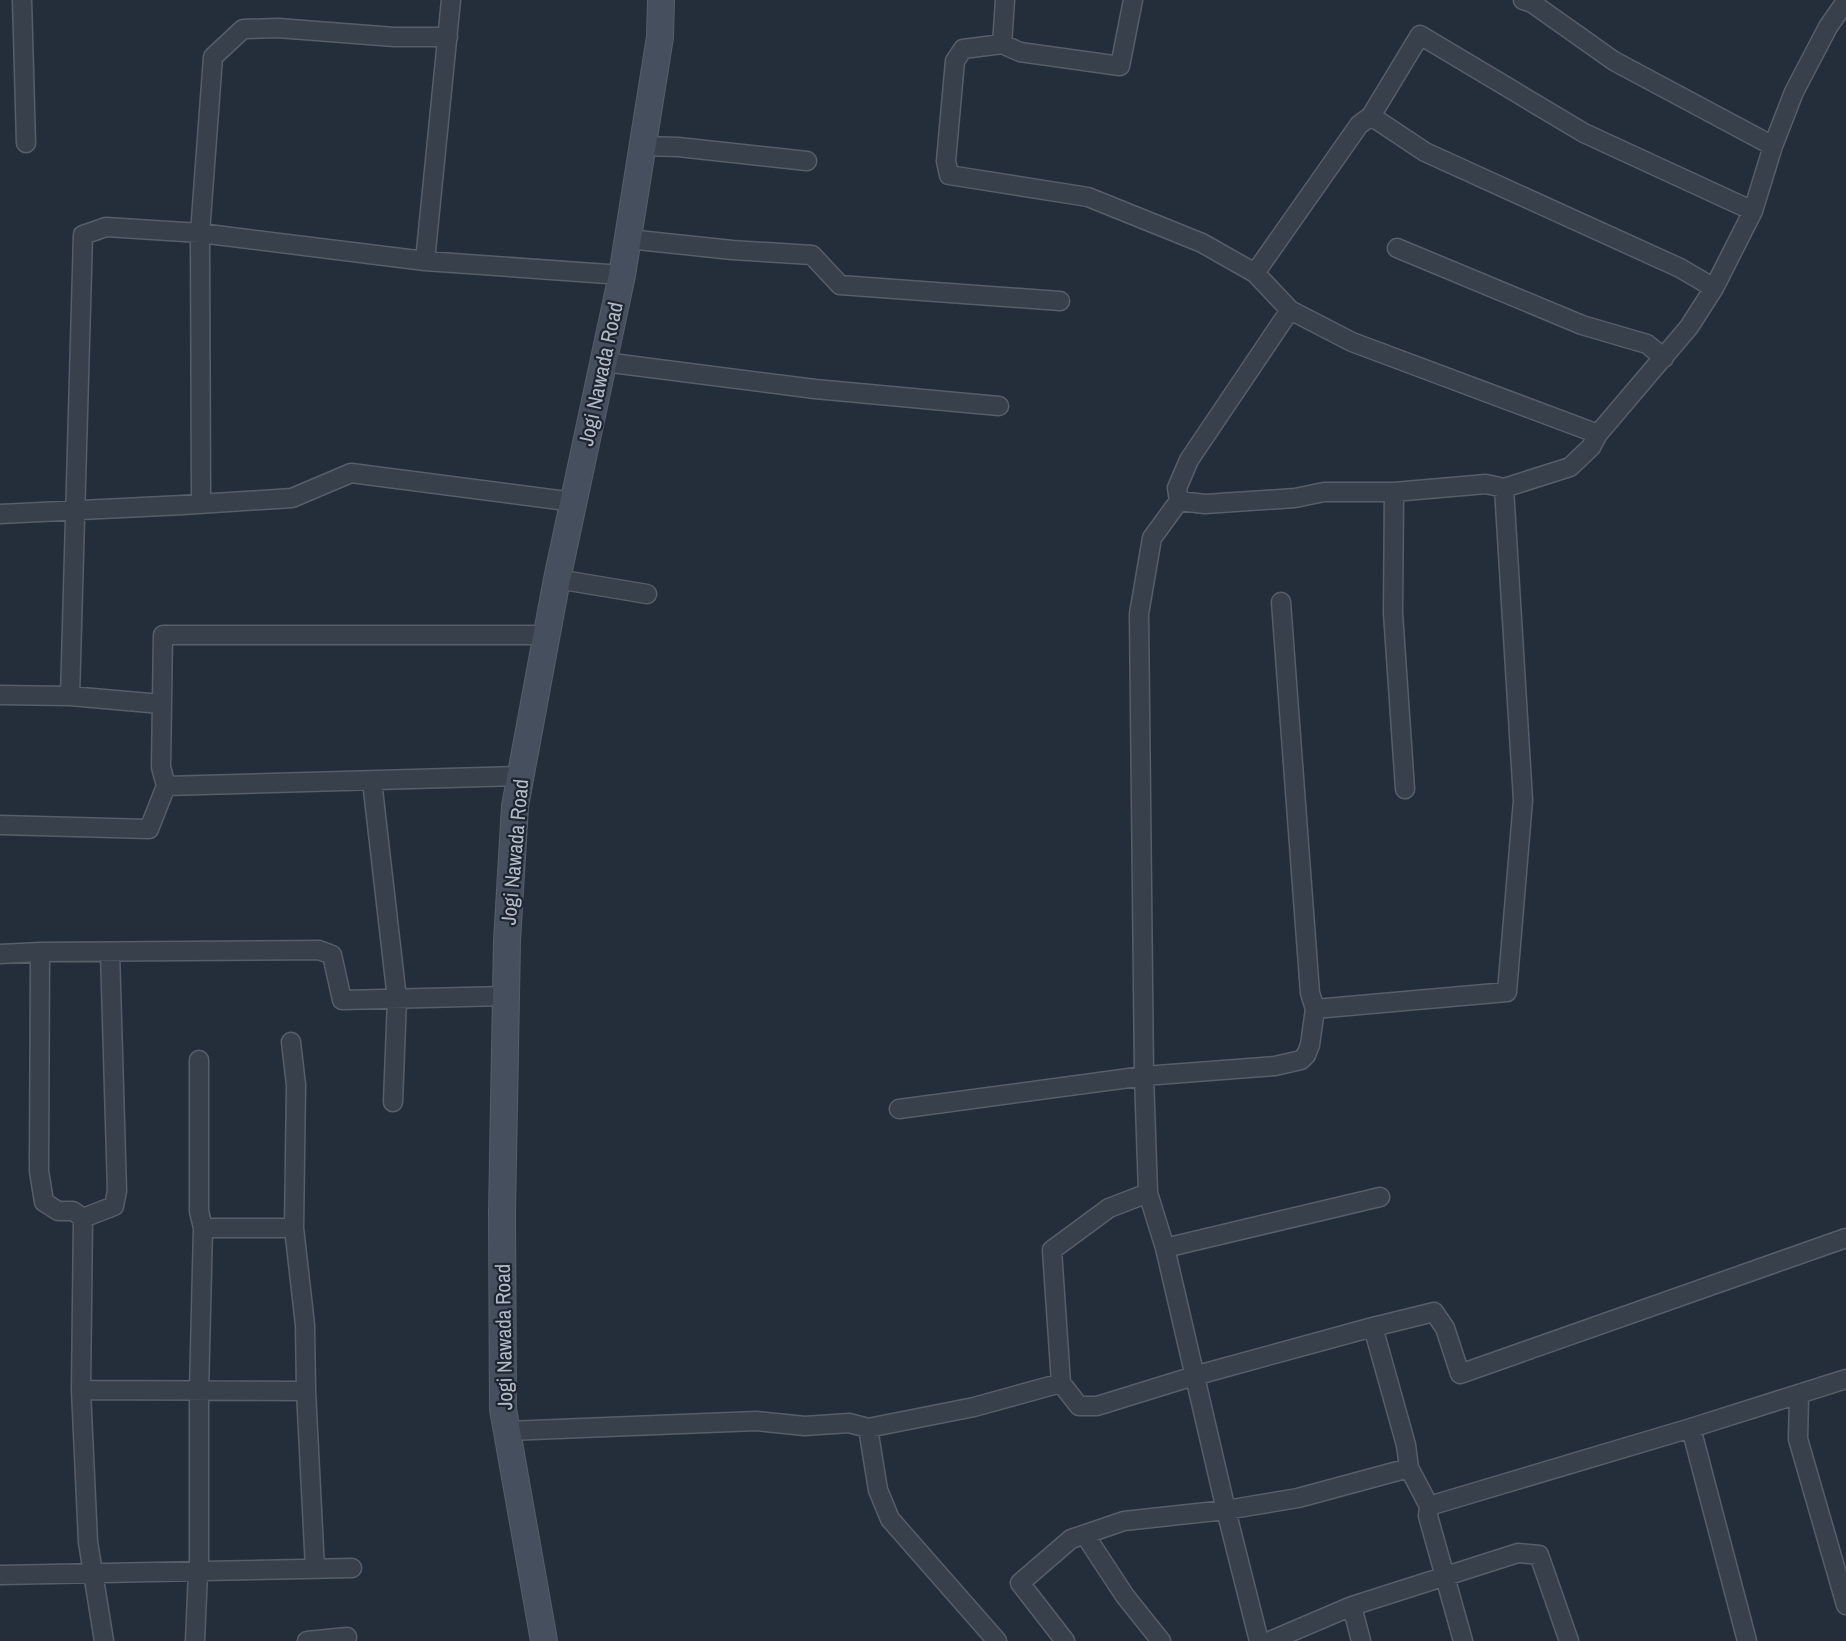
<svg xmlns="http://www.w3.org/2000/svg" width="1846" height="1641" viewBox="0 0 1846 1641" font-family="'Archivo Narrow',sans-serif">
	<rect width="100%" height="100%" fill="#242e3a"/>
	<g fill="none" stroke-linecap="round" stroke-linejoin="round">
		<defs>
			<path id="street" d="M22,0l4,143
				M1133,0l-13,66 -100,-14 -18,-8 -39,5 -8,12 -9,100 3,14 139,22 114,46 53,30 35,37 62,32 246,92
				M1523,0l9,3 82,58 159,85
				M1002,44l3,-44
				M1371,116l54,36 255,116 34,20
				M643,146l35,1 129,14
				M628,239l104,11 80,5 28,30 220,16
				M1397,248l185,77 65,19 17,14
				M425,261l26,-261
				M1255,273l104,-148 12,-9 49,-81 164,98 169,78
				M604,362l211,27 184,17
				M1394,492l-1,121 12,176
				M1179,501l26,3 90,-6 29,-6h70l92,-8 18,4 66,-21 21,-20 7,-13 91,-107 25,-39 39,-77 20,-65 21,-54 34,-65 18,-26
				M201,504l-1,-271 13,-176 30,-28 35,-1 116,9h54
				M0,514l183,-9 109,-7 59,-25 223,29
				M557,579l90,15
				M0,695l70,1 91,8
				M70,696l13,-461 23,-8 94,6 225,28 197,14
				M372,781l25,218 -4,103
				M166,786l355,-10
				M0,825l149,4 17,-43 -5,-19 2,-132h384
				M40,952l-1,219 5,31 14,9h15l10,7
				M0,954l40,-2 279,-2 13,5 10,45 164,-4
				M1315,1009l192,-17 16,-192 -19,-312
				M291,1042l5,43 -2,143 11,97 1,66 9,178
				M899,1109l245,-33 131,-10 26,-6 5,-5 4,-10 5,-36 -5,-16 -29,-391
				M1148,1193l-39,15 -57,42 9,133 18,23h18l97,-30 179,-49 33,118 3,23 20,38 -1,10 35,125
				M83,1218l-2,172 7,152 16,99
				M83,1218l31,-12 3,-15 -7,-239
				M203,1228h91
				M1165,1248l215,-51
				M1373,1327l61,-15 11,16 15,46 386,-136
				M81,1390l225,1
				M1799,1394l-1,45 48,166
				M868,1428l10,62 12,29 107,122
				M1691,1428l56,213
				M507,1431l249,-10 49,5 44,-3 19,5 106,-21 87,-24
				M1429,1506l262,-78 155,-49
				M1085,1535l40,61 36,45
				M0,1575l352,-7
				M1352,1606l9,35
				M195,1641l3,-69 1,-1v-179l4,-164 -4,-17v-151
				M307,1641l40,-4
				M1065,1641l-45,-58 51,-44 53,-18 102,-11 72,-12 111,-30
				M1259,1641l-33,-131 -61,-262 -17,-55 -4,-117 -5,-462 13,-76 27,-37 -2,-13 12,-28 101,-150
				M1270,1641l82,-35 166,-53 21,2 30,86"/>
			<path id="secondary" d="M544,1641l-41,-232 -1,-196 5,-272 8,-135 42,-227 65,-304 38,-238 1,-37"/>
		</defs>
		<!-- street casing -->
		<use href="#street" stroke="#565e69" stroke-width="21"/>
		<!-- secondary casing -->
		<use href="#secondary" stroke="#565e69" stroke-width="28"/>
		<!-- street -->
		<use href="#street" stroke="#38404b" stroke-width="18"/>
		<!-- secondary -->
		<use href="#secondary" stroke="#464f5e" stroke-width="26"/>
	</g>
	<g text-anchor="middle" stroke-width="4.5" stroke-linejoin="round" paint-order="stroke">
		<!-- street labels -->
		<g font-size="21" fill="#b3bbc6" stroke="#1d2530">
			<text transform="translate(601 374) rotate(-78)" y="7">Jogi Nawada Road</text>
			<text transform="translate(515 852) rotate(-85)" y="7">Jogi Nawada Road</text>
			<text transform="translate(504 1337) rotate(-91)" y="7">Jogi Nawada Road</text>
		</g>
	</g>
</svg>
